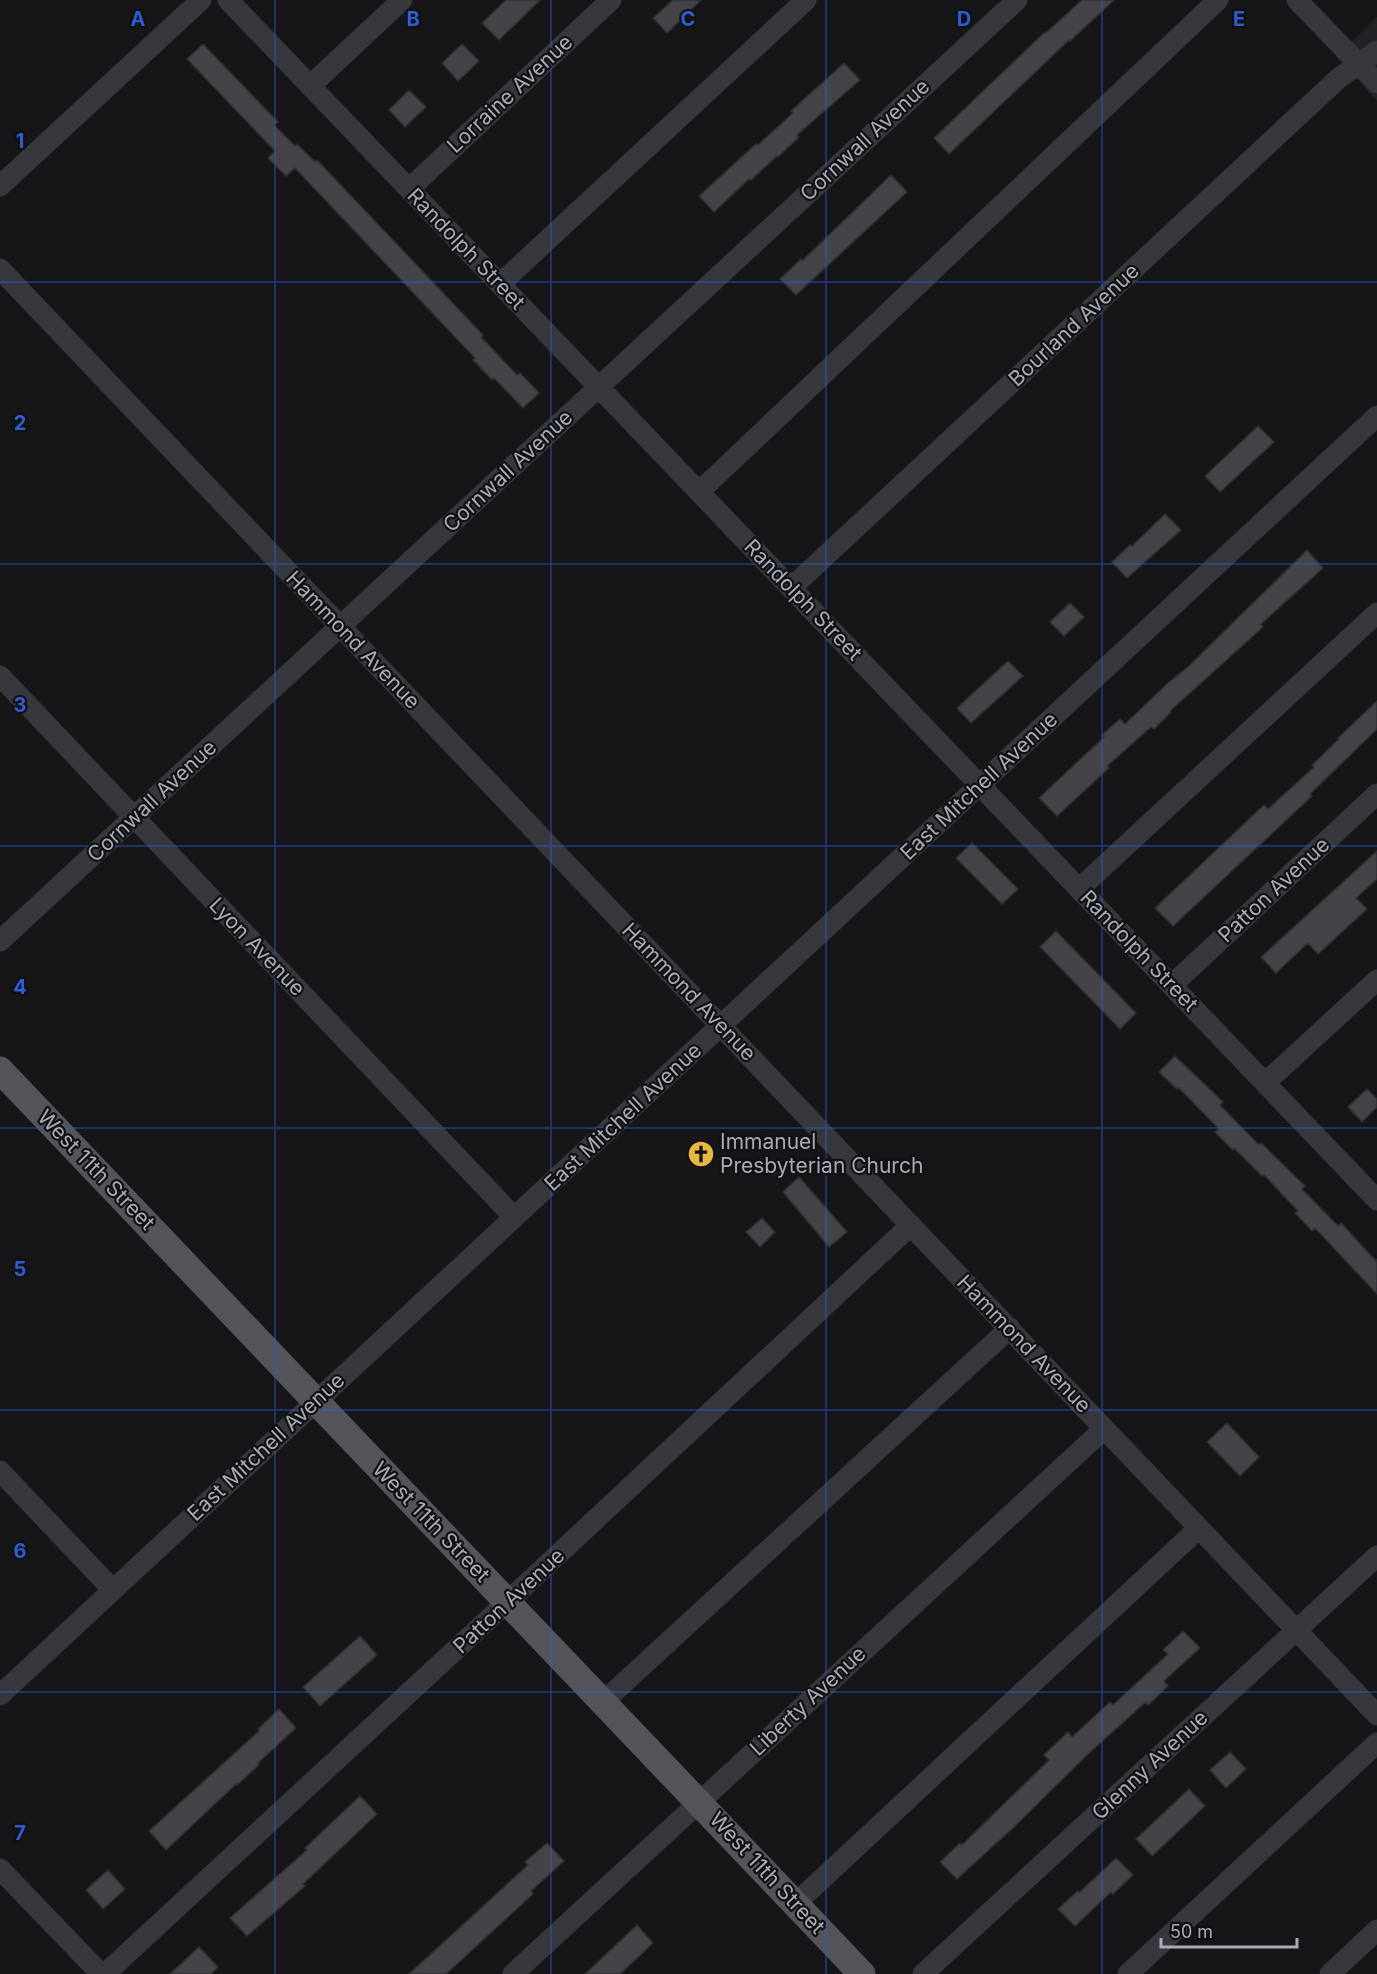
<svg xmlns="http://www.w3.org/2000/svg" width="1377" height="1974" viewBox="0 0 1377 1974" font-family="Inter,sans-serif">
	<rect width="100%" height="100%" fill="#161618"/>
	<!-- built -->
	<path fill="#222225" d="M1377,17v84l-41,-44z"/>
	<!-- building -->
	<path fill="#434348" stroke="#303034" stroke-width="1.5" d="M506,0h34l-41,40 -17,-17z
		M673,0h28l-34,33 -14,-15z
		M1082,0h32l-44,41 -1,-1 -120,114 -15,-16 111,-106 1,1z
		M203,44l75,78 -4,3 21,21 2,-2 18,18 2,-2 166,175 -2,2 36,38 3,-2 19,20 -16,15 -29,-30 -2,2 -19,-20 2,-2 -180,-190 -9,8 -18,-18 7,-7 -88,-92z
		M462,44l17,17 -21,20 -16,-18z
		M844,63l16,17 -63,55 2,2 -21,20 -1,-1 -26,24 -2,-1 -35,33 -15,-16 57,-52 2,1 35,-32 -2,-2z
		M409,90l17,17 -21,20 -16,-17z
		M891,175l16,17 -111,103 -16,-16 21,-20 1,2z
		M1258,426l16,16 -54,50 -15,-16z
		M1165,514l16,16 -54,48 -15,-16 18,-17 2,1z
		M1307,550l16,18 -62,56 2,3 -93,84 1,1 -17,17 -3,-2 -44,39 2,2 -52,48 -18,-18 65,-61 -2,-2 18,-16 5,5 43,-41 20,-16z
		M1070,603l14,14 -20,19 -14,-14z
		M1008,661l15,15 -52,47 -14,-15z
		M1377,701v28l-67,65 2,2 -139,130 -18,-18 109,-103 4,4 46,-42 -2,-2 27,-26 -1,-1z
		M972,843l46,46 -16,15 -46,-46z
		M1377,851v28l-21,19 11,11 -49,45 -10,-11 -32,30 -15,-16z
		M1056,931l80,82 -16,16 -80,-82z
		M1175,1056l48,46 -3,3 39,40 2,-2 44,43 -3,3 36,37 3,-3 35,38 1,-2v35l-62,-66 -3,3 -17,-18 3,-2 -34,-36 -2,1 -28,-28 -1,2 -18,-18 4,-3 -40,-41 -2,1 -18,-17z
		M1367,1089l10,10v8l-15,15 -14,-15z
		M799,1177l48,55 -18,15 -46,-55z
		M762,1218l13,14 -15,15 -14,-15z
		M1227,1423l32,34 -19,19 -33,-34z
		M1183,1631l17,17 -36,33 4,5 -20,19 -2,-3 -58,52 -73,72 -58,53 -17,-17 20,-19 2,2 87,-85 -5,-5 24,-23 4,5 38,-35 3,3 55,-51 -5,-4z
		M360,1636l17,19 -57,51 -17,-19z
		M279,1709l17,19 -38,35 1,2 -21,19 -1,-1 -71,67 -17,-19 110,-100 -1,-2z
		M1230,1752l16,17 -20,19 -16,-18z
		M1189,1789l16,17 -53,50 -16,-17z
		M360,1796l17,18 -74,70 2,2 -58,50 -17,-18 77,-68 -2,-2z
		M547,1843l17,18 -33,30 2,3 -87,80h-37l119,-109 -3,-3z
		M1116,1858l17,17 -20,19 -2,-2 -36,34 -17,-17 20,-18 2,1z
		M108,1870l17,19 -22,20 -17,-19z
		M637,1925l16,18 -33,31h-35z
		M199,1947l19,20 -7,7h-41z"/>
	<g fill="none" stroke-linecap="round" stroke-linejoin="round">
		<!-- minor -->
		<path stroke="#37383d" stroke-width="21" d="M228,0l1149,1200
			M1297,0l80,83
			M310,86l92,-86
			M0,186l201,-186
			M409,189l202,-189
			M0,269l1377,1446
			M500,284l306,-284
			M699,492l519,-492
			M791,588l548,-510 38,-27
			M0,676l514,541
			M1079,889l298,-276
			M0,941l1017,-941
			M1172,985l205,-191
			M1265,1083l112,-103
			M0,1471l113,119
			M0,1695l1377,-1279
			M603,1702l407,-374
			M0,1869l101,105
			M795,1904l404,-376
			M105,1974l387,-358 419,-391
			M513,1974l591,-545
			M923,1974l454,-418
			M1128,1974l249,-231
			M1330,1974l47,-44"/>
		<!-- major -->
		<path stroke="#53555b" stroke-width="27" d="M0,1070l862,904"/>
	</g>
	<!-- grid -->
	<path fill="none" stroke="#325cd3" stroke-width="1.5" stroke-opacity="0.55" d="M275,0v1974M551,0v1974M826,0v1974M1102,0v1974M0,282h1377M0,564h1377M0,846h1377M0,1128h1377M0,1410h1377M0,1692h1377"/>
	<!-- icons -->
	<defs>
		<symbol id="church-disc" viewBox="-11 -11 22 22"><circle r="9.5" fill="#e8b73e" stroke="#111113"/><path d="M-1.2-6h2.4v3.5h3.3v2.4h-3.3V6h-2.4V-.1h-3.3v-2.4h3.3Z" fill="#111"/></symbol>
	</defs>
	<g fill-rule="evenodd">
		<use href="#church-disc" x="686" y="1139" width="30" height="30"/>
	</g>
	<g text-anchor="middle" stroke-width="4.5" stroke-linejoin="round" paint-order="stroke">
		<!-- street labels -->
		<g font-size="21" fill="#a9acb7" stroke="#111113">
			<text transform="translate(510 94) rotate(-43)" y="7">Lorraine Avenue</text>
			<text transform="translate(865 140) rotate(-43)" y="7">Cornwall Avenue</text>
			<text transform="translate(466 249) rotate(46)" y="7">Randolph Street</text>
			<text transform="translate(1074 325) rotate(-43)" y="7">Bourland Avenue</text>
			<text transform="translate(508 471) rotate(-43)" y="7">Cornwall Avenue</text>
			<text transform="translate(803 600) rotate(46)" y="7">Randolph Street</text>
			<text transform="translate(353 640) rotate(46)" y="7">Hammond Avenue</text>
			<text transform="translate(979 786) rotate(-43)" y="7">East Mitchell Avenue</text>
			<text transform="translate(152 801) rotate(-43)" y="7">Cornwall Avenue</text>
			<text transform="translate(1274 890) rotate(-43)" y="7">Patton Avenue</text>
			<text transform="translate(257 947) rotate(46)" y="7">Lyon Avenue</text>
			<text transform="translate(1139 951) rotate(46)" y="7">Randolph Street</text>
			<text transform="translate(689 992) rotate(46)" y="7">Hammond Avenue</text>
			<text transform="translate(623 1117) rotate(-43)" y="7">East Mitchell Avenue</text>
			<text transform="translate(96 1170) rotate(46)" y="7">West 11th Street</text>
			<text transform="translate(1024 1344) rotate(46)" y="7">Hammond Avenue</text>
			<text transform="translate(266 1447) rotate(-43)" y="7">East Mitchell Avenue</text>
			<text transform="translate(431 1522) rotate(46)" y="7">West 11th Street</text>
			<text transform="translate(509 1601) rotate(-43)" y="7">Patton Avenue</text>
			<text transform="translate(808 1701) rotate(-43)" y="7">Liberty Avenue</text>
			<text transform="translate(1150 1765) rotate(-43)" y="7">Glenny Avenue</text>
			<text transform="translate(767 1873) rotate(47)" y="7">West 11th Street</text>
		</g>
		<!-- poi labels -->
		<g font-size="21" fill="#a9acb7" stroke="#111113" text-anchor="start">
			<text x="720" y="1149">Immanuel<tspan x="720" dy="24">Presbyterian Church</tspan></text>
		</g>
	</g>
	<g font-size="20" text-anchor="middle" font-weight="bold" fill="#325cd3" stroke="#111113" stroke-width="4.5" stroke-linejoin="round" paint-order="stroke">
		<text x="138" y="26">A</text>
		<text x="413" y="26">B</text>
		<text x="688" y="26">C</text>
		<text x="964" y="26">D</text>
		<text x="1239" y="26">E</text>
		<text x="20" y="148">1</text>
		<text x="20" y="430">2</text>
		<text x="20" y="712">3</text>
		<text x="20" y="994">4</text>
		<text x="20" y="1276">5</text>
		<text x="20" y="1558">6</text>
		<text x="20" y="1840">7</text>
	</g>
	<!-- scale -->
	<path d="M1161 1938v9h136v-9" fill="none" stroke="#a9acb7" stroke-width="3"/>
	<text x="1170" y="1938" font-size="18" fill="#a9acb7" stroke="#111113" stroke-width="4.5" paint-order="stroke">50 m</text>
</svg>
